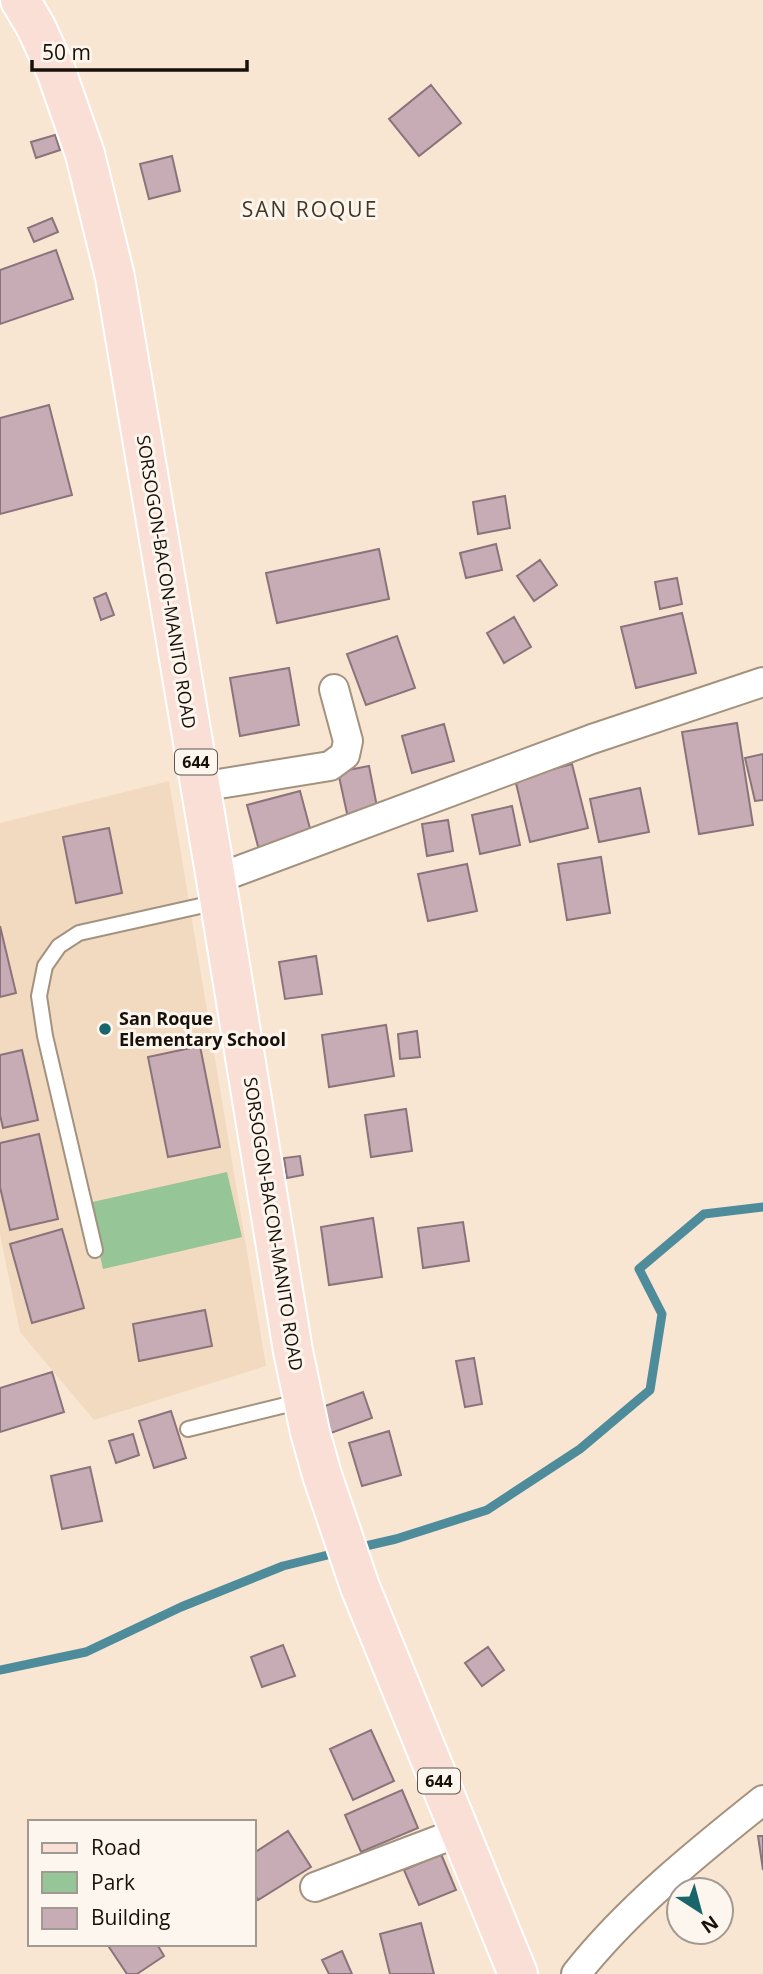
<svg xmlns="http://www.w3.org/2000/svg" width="763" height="1974" viewBox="0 0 763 1974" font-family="'Open Sans',sans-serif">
	<rect width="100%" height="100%" fill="#f9e6d2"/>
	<!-- built -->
	<path fill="#f2dac0" d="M169,781l97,585 -172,54 -74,-88 -20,-97v-412z"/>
	<!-- green -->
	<path fill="#96c597" d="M227,1172l15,65 -139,32 -15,-66z"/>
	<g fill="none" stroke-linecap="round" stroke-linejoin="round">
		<!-- stream -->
		<path stroke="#4e8c9c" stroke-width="9" d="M357,1548l39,-9 91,-29 93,-61 70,-59 12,-76 -23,-45 65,-55 59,-7
			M0,1670l86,-18 95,-45 102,-41 57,-14"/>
	</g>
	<!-- building -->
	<path fill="#c7acb5" stroke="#8b737b" stroke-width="2" d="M431,85l30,38 -42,33 -30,-37z
		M55,135l5,15 -24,8 -5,-16z
		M172,156l8,35 -31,8 -9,-35z
		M52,218l6,14 -24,10 -6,-14z
		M56,250l17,49 -73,25v-54z
		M49,405l23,90 -72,19v-96z
		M505,496l5,32 -32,6 -5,-32z
		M496,544l6,26 -36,8 -6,-25z
		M379,549l10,50 -112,24 -11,-50z
		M540,560l17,25 -23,16 -17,-25z
		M677,578l5,26 -22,5 -5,-27z
		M106,593l8,22 -13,5 -7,-22z
		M682,613l14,60 -60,15 -15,-61z
		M514,617l17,30 -27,16 -17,-30z
		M397,636l18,52 -49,17 -19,-51z
		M289,668l10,57 -59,11 -10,-58z
		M737,723l16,102 -54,9 -17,-102z
		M444,724l10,37 -42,12 -10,-37z
		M763,754v46l-8,1 -10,-43z
		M572,764l16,64 -58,14 -15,-63z
		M369,766l9,46 -30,6 -10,-46z
		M640,788l9,44 -50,10 -9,-43z
		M300,791l12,45 -53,14 -12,-45z
		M512,806l8,39 -40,9 -8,-39z
		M448,820l5,31 -26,5 -5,-32z
		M109,828l13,65 -46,10 -13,-66z
		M601,857l9,56 -43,7 -9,-56z
		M467,864l10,47 -49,10 -10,-47z
		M0,926l16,67 -16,4z
		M316,956l6,38 -37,5 -6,-37z
		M386,1025l8,51 -65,11 -7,-52z
		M417,1031l3,26 -20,2 -2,-25z
		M200,1046l20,101 -52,10 -20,-100z
		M22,1050l16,70 -35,8 -3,-13v-60z
		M406,1109l6,42 -41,6 -6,-42z
		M39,1134l19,85 -48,11 -10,-43v-44z
		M300,1156l3,19 -16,3 -3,-20z
		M373,1218l9,59 -53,8 -8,-58z
		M463,1222l6,39 -46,7 -5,-40z
		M62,1229l22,79 -52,15 -22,-79z
		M205,1310l7,36 -73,15 -6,-37z
		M474,1358l8,46 -17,3 -9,-46z
		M52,1372l12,40 -64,20v-44z
		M363,1392l9,26 -41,15 -9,-26z
		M171,1411l15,47 -32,10 -15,-47z
		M389,1431l12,44 -39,11 -13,-43z
		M133,1434l6,21 -23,8 -7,-22z
		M90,1467l12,54 -40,8 -11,-53z
		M283,1645l12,31 -33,11 -11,-30z
		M488,1647l16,23 -22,16 -17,-23z
		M371,1730l23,51 -41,19 -23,-51z
		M402,1790l16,38 -57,24 -16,-37z
		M288,1831l23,36 -53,33 -4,-7v-40z
		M758,1836h5v34z
		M441,1854l15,36 -37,15 -15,-35z
		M421,1923l13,51h-44l-10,-40z
		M107,1944h50l7,12 -27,18h-10z
		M342,1951l10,23h-23l-7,-14z"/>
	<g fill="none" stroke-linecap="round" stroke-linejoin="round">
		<defs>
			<path id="lane" d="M95,1250l-50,-214 -6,-40 6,-30 14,-20 20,-13 139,-31
				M188,1429l114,-28"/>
			<path id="street" d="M200,787l130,-21 15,-11 3,-14 -14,-52
				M216,879l376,-140 171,-57
				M315,1887l145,-55
				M576,1974c51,-65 123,-123 187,-174"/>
			<path id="primary" d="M20,0l16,27 20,44 29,83 30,123 101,602 77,472 17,81 12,43 38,112 158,387"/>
		</defs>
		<!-- lane casing -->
		<use href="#lane" stroke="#a3927f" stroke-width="18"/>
		<!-- street casing -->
		<use href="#street" stroke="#a3927f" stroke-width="32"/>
		<!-- primary casing -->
		<use href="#primary" stroke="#fff" stroke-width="42"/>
		<!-- lane -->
		<use href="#lane" stroke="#fff" stroke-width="14"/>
		<!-- street -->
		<use href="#street" stroke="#fff" stroke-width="28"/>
		<!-- primary -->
		<use href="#primary" stroke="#fadfd6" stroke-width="38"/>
	</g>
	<!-- markers -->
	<circle fill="#18666b" stroke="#fdf6ee" stroke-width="2.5" cx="105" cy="1029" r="7"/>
	<g text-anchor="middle" stroke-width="6" stroke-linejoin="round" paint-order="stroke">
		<!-- shield labels -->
		<g fill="#fdf6ee" stroke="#5c564e" stroke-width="2">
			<rect x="175" y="749.5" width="42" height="25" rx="5"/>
			<rect x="418" y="1768.5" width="42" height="25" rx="5"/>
		</g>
		<g font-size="16" font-weight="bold" fill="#17110a">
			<text x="196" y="768">644</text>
			<text x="439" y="1787">644</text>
		</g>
		<!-- street labels -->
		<g font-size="18" fill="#17110a" stroke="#fdf6ee">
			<text transform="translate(166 582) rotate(81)" y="6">SORSOGON-BACON-MANITO ROAD</text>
			<text transform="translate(273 1224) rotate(81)" y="6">SORSOGON-BACON-MANITO ROAD</text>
		</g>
		<!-- poi labels -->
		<g font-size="18" font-weight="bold" fill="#17110a" stroke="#fdf6ee" text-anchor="start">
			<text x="119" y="1025">San Roque<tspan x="119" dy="21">Elementary School</tspan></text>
		</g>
		<!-- quarter labels -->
		<g font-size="21" letter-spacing="2" fill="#443625" stroke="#fdf6ee">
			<text x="310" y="217">SAN ROQUE</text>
		</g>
	</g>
	<!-- legend -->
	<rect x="28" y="1820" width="228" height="126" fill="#fdf6ee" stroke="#a19a93" stroke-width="2"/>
	<rect x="42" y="1843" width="35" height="10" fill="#fadfd6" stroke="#a19a93" stroke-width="2"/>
	<text x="91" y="1855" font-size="21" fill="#17110a">Road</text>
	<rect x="42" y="1872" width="35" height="21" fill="#96c597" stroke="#a19a93" stroke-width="2"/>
	<text x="91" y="1890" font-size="21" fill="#17110a">Park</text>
	<rect x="42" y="1908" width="35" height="21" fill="#c7acb5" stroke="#a19a93" stroke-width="2"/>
	<text x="91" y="1925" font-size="21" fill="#17110a">Building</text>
	<!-- north arrow -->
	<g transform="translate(700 1911) rotate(144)"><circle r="33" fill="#fdf6ee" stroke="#a19a93" stroke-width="2"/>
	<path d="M0-5L12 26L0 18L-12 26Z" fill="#18666b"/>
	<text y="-10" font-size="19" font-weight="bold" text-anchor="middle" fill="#17110a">N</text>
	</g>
	<!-- scale -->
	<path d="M32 60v10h215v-10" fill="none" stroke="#17110a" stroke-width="3.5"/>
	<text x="42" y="60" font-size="21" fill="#17110a" stroke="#fdf6ee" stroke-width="5" paint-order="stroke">50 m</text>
</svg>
